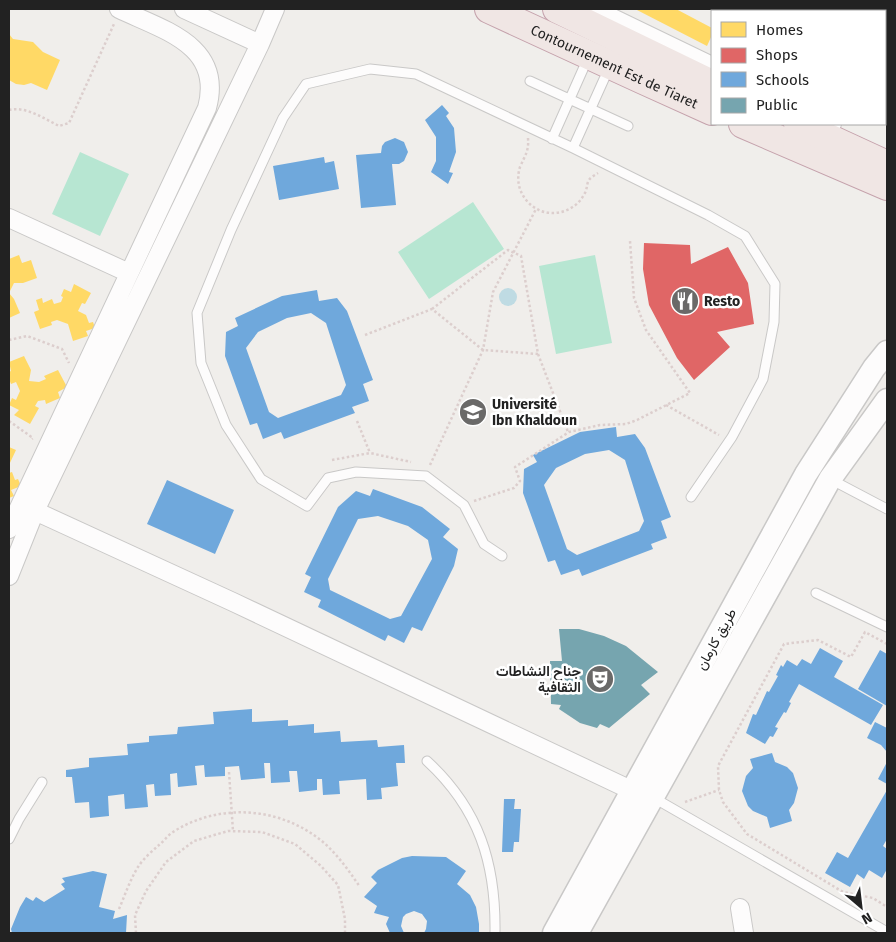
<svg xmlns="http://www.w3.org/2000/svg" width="896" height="942" viewBox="0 0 896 942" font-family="'Fira Sans',Vazirmatn,sans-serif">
	<rect width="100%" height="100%" fill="#f0eeeb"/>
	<!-- pitch -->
	<path fill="#b7e6d2" d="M80,152l49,22 -29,62 -48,-22z
		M473,202l31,47 -75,50 -31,-47z
		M595,255l17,88 -56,11 -17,-88z"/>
	<!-- water -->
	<path fill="#bfdbe3" d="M499 297a9 9 0 1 1 18 0a9 9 0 1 1-18 0Z"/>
	<!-- homes -->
	<path fill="#ffd966" d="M635,9h41l36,19v7l-5,11z
		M794,9h57l6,2h-57z
		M9,34l4,5 20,3 10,10 17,8 -13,30 -16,-7 -7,2 -8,-1 -7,-4z
		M19,255l3,8 9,-3 6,18 -14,5h-9l-5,10 5,6 6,14 -11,5v-59z
		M74,284l17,9 -6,11 -3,-1 -4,8 8,4 3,8 4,-1 2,6 -9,3 2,5 -15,5 -5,-17 -11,-4 -6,2 1,3 -12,4 -6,-17 5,-2 -3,-10 6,-2 1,5 9,-4 2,5 7,-2 2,-5 -2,-1 3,-7 7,3z
		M24,356l7,14 -2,11 10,1 7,-3 -2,-3 14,-6 9,17 -9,5 2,6 -14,6 -1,-4 -7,1 -3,5 4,2 -9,16 -16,-9 5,-5 -10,-5 3,-7 4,2 4,-9 -4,-9 -5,2 -2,-5v-7l2,-1 -2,-9z
		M9,447l7,3 -7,15z
		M12,472l3,8 3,-1 3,7 -10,4 3,6 -5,2v-25z"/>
	<!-- shops -->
	<path fill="#e06666" d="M644,243l46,2 1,19 37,-17 20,36 6,41 -37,8 13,15 -36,33 -17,-22 -28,-53 -6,-36z"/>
	<!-- schools -->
	<path fill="#6fa8dc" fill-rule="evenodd" d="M442,105l7,8 -3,3 8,12 2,24 -7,20 4,1 -5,11 -17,-12 5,-11v-24l-11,-17z
		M395,138l9,4 4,10 -4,9 -5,3h-7l4,41 -35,3 -5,-53 25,-2 1,-7 3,-4z
		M324,157l1,6 9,-2 5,28 -60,11 -6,-34z
		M317,290l2,11 18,-3 10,13 26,69 -10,4 6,17 -17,6 3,6 -71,26 -3,-7 -18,7 -6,-16 -7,2 -25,-69 1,-24 12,-6 -3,-8 47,-22zM311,313l15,10 20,62 -5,10 -63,23 -9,-6 -23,-64 12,-16 29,-14z
		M616,427l1,10 18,-3 10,14 26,69 -10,4 6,17 -16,6 2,5 -71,27 -3,-7 -18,6 -6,-15 -7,2 -25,-69 1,-24 13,-7 -4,-7 47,-23zM609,450l16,10 19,61 -5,10 -62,24 -10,-6 -23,-64 12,-17 29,-14z
		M167,480l67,30 -19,44 -68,-30z
		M373,489l49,18 28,22 -7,8 15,12 -4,17 -32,65 -10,-4 -8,16 -16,-8 -3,6 -67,-34 3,-7 -17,-8 7,-15 -6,-3 33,-67 18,-16 14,5zM378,516l30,10 20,14 4,19 -31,57 -11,3 -60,-29 -2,-11 30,-60z
		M820,648l23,13 -9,16 49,28 -12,20 -72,-41 -10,18 2,1 -5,10 -2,-1 -9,15 3,1 -5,9 -3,-1 -5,8 -19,-11 7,-19 3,1 11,-24 2,1 9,-16 -2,-1 5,-10 2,2 4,-7 10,6 5,-7 9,5z
		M880,650l7,4v52l-29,-17z
		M252,709v13l36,-2v6l26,-2v9l26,-2 1,11 36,-2 1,7 26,-2 1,18h-9l2,23 -17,2 1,11 -15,1 -1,-21 -27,2 1,13 -17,1 -1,-16h-5v11l-18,2 -2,-21h-8l1,11 -19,1 -1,-20h-6l1,15 -24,2 -2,-14 -14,1v9l-20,1 -1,-12 -9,1 2,19 -19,2 -1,-14 -7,1 1,21 -16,1 -1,-12 -8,1 2,22 -23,2 -1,-15 -16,2 1,20 -19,2 -1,-16 -14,1 -3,-26h-6v-7l23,-3v-9l39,-3 -1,-11 22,-2v-6l28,-2 1,-7 36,-3 -1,-12z
		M875,722l12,6v24l-6,-7 -14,-7z
		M772,753l3,9 12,5 6,6 5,15 -4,15 -5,7 3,11 -22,7 -3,-11 -14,-6 -5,-5 -6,-15 4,-15 7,-8 -3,-9z
		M887,762v22l-9,-5z
		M887,790v49l-4,7 4,3v20l-5,9 -13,-8 -5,9 -7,-5 -7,13 -25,-14 12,-21 11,6z
		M504,799h11l-1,10h7l-2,33h-5l-1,10h-11z
		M412,856l34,1 20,14 -9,13 13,11 6,12 3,17v9h-55l2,-4 1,-8 -5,-7 -8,-3 -8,3 -3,3 -2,9 3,7h-14l-4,-9 3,-7 -15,-4 3,-7 -13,-9 13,-14 -6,-6 7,-7 24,-12z
		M93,871l14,3 -8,33 16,4 -2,8 14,-4 -1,18h-114l-1,-4 9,-22 6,-10 7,4 3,-4 8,5 21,-13 -4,-5 4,-2 -3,-4z"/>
	<!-- public -->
	<path fill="#76a5af" d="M559,629h20l25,7 22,10 32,26 -17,13 9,9 -41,34 -9,-4 -3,4 -17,-5 -21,-14 2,-4 -10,-1 -1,-43h12z"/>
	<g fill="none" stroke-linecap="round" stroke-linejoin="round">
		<defs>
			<path id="service" d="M530,81l98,45
				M552,139l36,-81
				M573,148l36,-80
				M830,479l57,30
				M502,556l-18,-12 -20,-39 -38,-29 -70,-4 -28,6 -21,28 -46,-27 -35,-54 -25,-62 -4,-50 34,-83 52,-112 23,-34 64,-15 46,5 157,74 135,67 37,21 30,48 -1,38 -11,57 -31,58 -41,60
				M816,593l71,34
				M427,761c52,48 69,102 68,172
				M654,798l233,134
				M9,839l10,-20 23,-37"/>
			<path id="minor" d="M184,9l76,35
				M594,9l118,57
				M885,14l2,-5
				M831,124h1
				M9,218l120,55
				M35,511l198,91 400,189
				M9,529l198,-421c17,-63 -44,-78 -88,-99
				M9,576l26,-65 225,-467 15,-35
				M740,908l4,25"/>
			<path id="tertiary" d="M554,933l252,-459 68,-106 13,-16
				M577,933l253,-454 57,-79"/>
			<g id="trunk">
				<path id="s1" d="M489,9l152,70 71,32"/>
				<path d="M557,9l155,75"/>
				<path d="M743,124l144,62"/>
				<path d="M798,124l89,41"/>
			</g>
		</defs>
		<!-- service casing -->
		<use href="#service" stroke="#c9c8c7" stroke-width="11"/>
		<!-- minor casing -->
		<use href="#minor" stroke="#c9c8c7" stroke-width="20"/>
		<!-- tertiary casing -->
		<use href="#tertiary" stroke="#c9c8c7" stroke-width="25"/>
		<!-- trunk casing -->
		<use href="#trunk" stroke="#c5a2ac" stroke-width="30"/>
		<!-- path -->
		<path stroke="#dccecd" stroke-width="2.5" stroke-dasharray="2.5 2.5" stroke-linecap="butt" d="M9,110c17,-4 34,8 50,16l10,-3 45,-99
			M528,138c1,14 -3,17 -8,29 -6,19 4,37 21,44 11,4 24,2 33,-5 5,-3 9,-9 12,-15 1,-4 1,-8 3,-11 2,-3 6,-5 9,-7
			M365,335l67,-26 51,41 55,4 -17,-98 -13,-6 -76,59
			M9,340l18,-4 35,13 7,14
			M538,354l30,78
			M666,405l53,30
			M9,421l24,17 -1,1
			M357,421l13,32
			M332,460l38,-7 41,9
			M430,465l53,-115 10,-58 43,-83
			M474,501l40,-13 6,-7 -5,-14 54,-35 31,-7 26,-1 11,-4 53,-27 -44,-63 -12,-32 -4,-57
			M887,644l-22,-12 -14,25 -33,-17 -34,4 -66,122 1,24 4,12 24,32 96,58 30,6 14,9
			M229,772l4,59
			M685,802l34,-12
			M119,909c6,-14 11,-29 19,-42 5,-8 14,-16 21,-22 5,-4 9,-10 14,-13 47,-30 108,-25 150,10 15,13 26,29 37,45
			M136,933l-1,-18 11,-24 20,-29 28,-21 34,-10 34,1 33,12 26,22 17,19 7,34v14"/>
		<!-- service -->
		<use href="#service" stroke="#fdfcfc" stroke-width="9"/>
		<!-- minor -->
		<use href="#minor" stroke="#fdfcfc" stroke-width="18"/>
		<!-- tertiary -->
		<use href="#tertiary" stroke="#fdfcfc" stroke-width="22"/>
		<!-- trunk -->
		<use href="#trunk" stroke="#f0e6e4" stroke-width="28"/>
	</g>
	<!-- icons -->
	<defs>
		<symbol id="restaurant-disc" viewBox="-11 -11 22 22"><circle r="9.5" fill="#6a6968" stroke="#fff"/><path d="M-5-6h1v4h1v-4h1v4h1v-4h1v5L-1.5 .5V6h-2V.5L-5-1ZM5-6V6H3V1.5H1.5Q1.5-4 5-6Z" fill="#fff"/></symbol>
		<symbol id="university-disc" viewBox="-11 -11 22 22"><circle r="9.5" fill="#6a6968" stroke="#fff"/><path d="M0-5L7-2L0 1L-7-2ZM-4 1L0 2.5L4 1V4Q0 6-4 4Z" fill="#fff"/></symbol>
		<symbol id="theatre-disc" viewBox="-11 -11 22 22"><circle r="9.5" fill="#6a6968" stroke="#fff"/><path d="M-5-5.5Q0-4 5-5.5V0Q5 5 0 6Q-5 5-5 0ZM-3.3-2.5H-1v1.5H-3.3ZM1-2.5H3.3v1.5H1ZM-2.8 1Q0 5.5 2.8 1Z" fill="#fff"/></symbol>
	</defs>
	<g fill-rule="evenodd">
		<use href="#restaurant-disc" x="669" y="285" width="32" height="32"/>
		<use href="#university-disc" x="457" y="396" width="32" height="32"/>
		<use href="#theatre-disc" x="584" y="663" width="32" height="32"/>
	</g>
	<g text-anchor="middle" stroke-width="5" stroke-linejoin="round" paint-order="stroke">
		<!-- street labels -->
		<g font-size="14" fill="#222" stroke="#fff">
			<text dy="5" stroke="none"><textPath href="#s1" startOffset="138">Contournement Est de Tiaret</textPath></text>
			<text transform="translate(716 639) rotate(-61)" y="5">طريق كارمان</text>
		</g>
		<!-- poi labels -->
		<g font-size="14" font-weight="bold" fill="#222" stroke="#fff" text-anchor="start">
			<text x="704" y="306">Resto</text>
			<text x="492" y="409">Université<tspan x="492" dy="16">Ibn Khaldoun</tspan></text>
			<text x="581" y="676" text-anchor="end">جناح النشاطات<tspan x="581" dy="16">الثقافية</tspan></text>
		</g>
	</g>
	<!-- border -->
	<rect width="896" height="942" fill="none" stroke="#222222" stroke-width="20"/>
	<!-- legend -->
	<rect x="711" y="10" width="175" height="115" fill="#ffffff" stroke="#a7a7a7"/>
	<rect x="721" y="22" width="25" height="15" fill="#ffd966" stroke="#a7a7a7"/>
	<text x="756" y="35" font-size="15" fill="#222222">Homes</text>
	<rect x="721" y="48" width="25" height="15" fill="#e06666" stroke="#a7a7a7"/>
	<text x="756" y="60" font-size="15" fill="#222222">Shops</text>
	<rect x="721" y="72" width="25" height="15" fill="#6fa8dc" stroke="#a7a7a7"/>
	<text x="756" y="85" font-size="15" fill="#222222">Schools</text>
	<rect x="721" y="98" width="25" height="15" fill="#76a5af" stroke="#a7a7a7"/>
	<text x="756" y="110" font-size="15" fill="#222222">Public</text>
	<!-- north arrow -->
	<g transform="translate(861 907) rotate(152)" stroke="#ffffff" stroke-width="4" paint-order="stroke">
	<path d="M0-4L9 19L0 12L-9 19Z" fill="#222222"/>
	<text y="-8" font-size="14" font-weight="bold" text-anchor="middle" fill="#222222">N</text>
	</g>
</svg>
